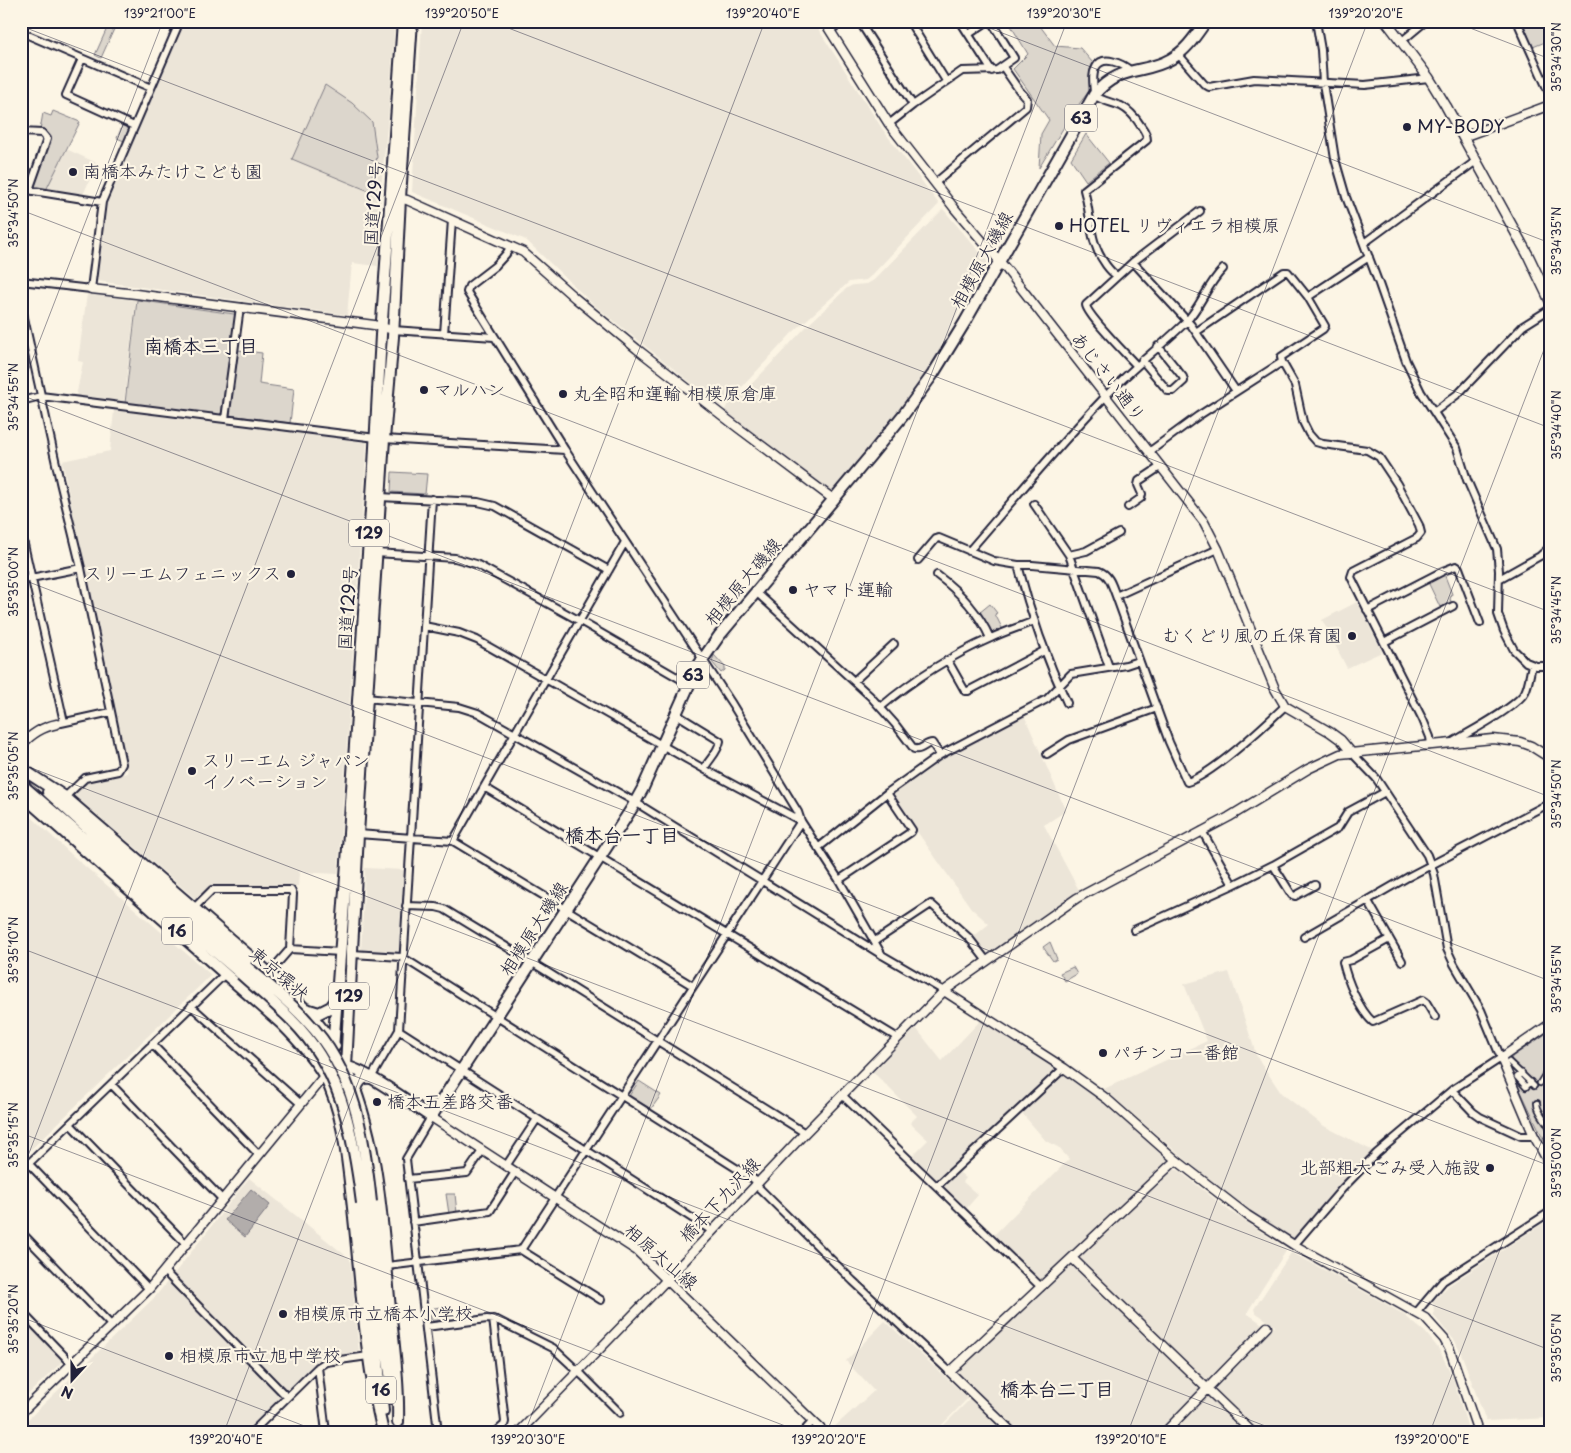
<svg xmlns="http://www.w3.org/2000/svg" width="1571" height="1453" viewBox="0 0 1571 1453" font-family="'Playpen Sans','Klee One',sans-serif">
	<rect width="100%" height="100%" fill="#fcf5e5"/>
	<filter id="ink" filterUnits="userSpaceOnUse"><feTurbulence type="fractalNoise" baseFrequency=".02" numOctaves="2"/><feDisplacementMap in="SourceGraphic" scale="10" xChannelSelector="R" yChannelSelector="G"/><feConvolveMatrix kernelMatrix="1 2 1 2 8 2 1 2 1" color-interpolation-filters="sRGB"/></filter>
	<g filter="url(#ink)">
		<!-- built -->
		<path fill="#ece5d8" d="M179,21h216l-6,86 -7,71 -4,88 -26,-3 -5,52 -250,-34 10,-78 75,-176z
			M422,21h391l70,109 56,74 -67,71 -6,5 -17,2 -57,51 -50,54 -22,19 -126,-101 -68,-65 -114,-48z
			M66,149l31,14 -14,32 -37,-6z
			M943,209l44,52v3l-17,31 -11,16 -33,65 -47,62 -47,54 -84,-63 -23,-18 1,-4 18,-15 62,-65 41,-39 6,-3 14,-1 7,-4z
			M87,294l49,6 -12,102 -48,-5 7,-35 -5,-1z
			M114,410l253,32 -29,432 -39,-2 -1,14h-89l-12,14 -123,-105 13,-13 41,-9 -66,-312 48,-10z
			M1357,602l25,50 -35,16 -25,-48z
			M1024,715l42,96 -22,14 36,67 -91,60h-4l-12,-15 16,-13 -18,-16 -81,-115 51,-37z
			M21,807l52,49 137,118v2l-189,183z
			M365,868l39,2 -5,82 -2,2 -36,-3z
			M1229,972l28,85 24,36 43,33 53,27 -83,92 -78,-59 -112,-97 103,-48 -23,-57z
			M981,1020l111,74 30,23 47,44 -129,121 -48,-45 77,-78 -11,-12 -12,-6 -25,-29 -67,56 12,10 -3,4 15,13 -13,15 -54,-53 17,-17 -18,-17 7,-7 -44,-44 43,-44 26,33z
			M1174,1170h4l53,42 54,36 1,3 -38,60v3l13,9v2l-52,54h-5l-124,-119 1,-5z
			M249,1178l101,81 9,93 -39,6 -32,32h-4l-110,-113v-3z
			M1550,1219v199l-64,3 -23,-63 -8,-17 -21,-25 -1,-14 15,-16z
			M1291,1253h2l93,51 18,11 21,17 13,16 14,27 17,57h-532l40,-40 -20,-20 114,-106h3l134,130 67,-70 -20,-14 -1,-3z
			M167,1282h3l111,112v3l-36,35h-224v-6l134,-129z
			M21,1318l40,42v3l-40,38z
			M885,1321l83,77 -33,34h-98l-4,-4 41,-37 -28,-30z"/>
		<!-- green -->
		<path fill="#dcd6cc" stroke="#7f7c84" d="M1008,21h36l-4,5 15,20 25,2 13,15 -4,28 -16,21 -34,56 2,-34 8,-14 -36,-51 15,-15z
			M1522,21h28v19l-17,7z
			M108,26l6,3 -13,29 -6,-3z
			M325,85l27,18 20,19 5,35 -8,34 -77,-32z
			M53,111l27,11 -34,68 -12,-2 -1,-2 17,-49 -3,-5 -7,-2 3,-17 8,3z
			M123,124l5,2 1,4 -5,11 -7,-3z
			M1086,134l23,29 -23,18 -15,-22z
			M137,300l97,14 2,2 -15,99 -96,-12z
			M238,350l24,3 -3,31 35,5 -4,34 -61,-8z
			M392,472l35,2 -2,20 -34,-2z
			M1443,571l9,23 -2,5 3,7 -13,1 -12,-25z
			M990,604l7,9 -2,1 8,16 -10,3 -3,-1 -11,-19z
			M714,655l11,12v3l-4,3 -9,-11z
			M1050,942l7,17 -4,2 -10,-14z
			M1073,967l4,7 -12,7 -5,-8z
			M1550,1031v122l-41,-87 3,-9z
			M639,1081l22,14 -10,14 -22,-13z
			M446,1194h9l2,19 -8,1z
			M440,1307l1,4 5,-1 2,9 -15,2 -2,-2 -2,-10z"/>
		<!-- water -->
		<path fill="#b2adab" stroke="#78757e" d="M251,1189l19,16 -25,32 -20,-17z"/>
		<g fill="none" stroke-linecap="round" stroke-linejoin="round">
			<defs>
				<path id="pedestrian" d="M1509,1062l25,24
					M1522,1073l-5,4 9,10 5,-5
					M1540,1083l10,-16
					M1537,1103c0,10 10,17 13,26"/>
				<path id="minor" d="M859,21l54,84
					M909,21l37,60
					M960,21l32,50
					M1316,21l5,29 2,33 12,76 11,38 33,87 27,77 15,31 36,56 10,32 30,69 2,22 -1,43 6,17 10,19 12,12 10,4h14
					M1517,21l33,74
					M830,30l15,-9
					M21,32l130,56
					M969,34l19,-13
					M1402,41l24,-20
					M1178,54l26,30 5,3 45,-8 111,6 64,-7
					M82,59l-16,36 68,31
					M889,124l24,-19 49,-34 35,-1 17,-12 -23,-37
					M21,132l21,1 5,6 -18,51
					M935,183l91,-76 1,-8 -8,-9 -16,-23
					M21,189l81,13
					M1364,243l112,-82
					M511,246l-5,8 -11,12 -26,20 -2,6 98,158 167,254 66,108 3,9 38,59 43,75
					M1133,262l58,63 45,66
					M1117,276c-5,-3 -8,-7 -11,-11 -18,-24 -14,-48 -22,-75l63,-50c0,-5 -3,-10 -6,-14 -5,-8 -12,-16 -20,-20 -10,-4 -19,-5 -27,-11 0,-9 -3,-20 2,-28 7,-13 27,-3 35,4
					M21,281l70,8 11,-87 75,-174 -3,-5 -3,-2
					M1308,297l61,-40
					M21,304l39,178 21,86 41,196 -4,7 -33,7 -20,19
					M393,330l101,7
					M1196,332l88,-60h4l20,25 17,29 -2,3 -42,28 1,5
					M444,334l8,-114
					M1142,360l26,31h5l11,-10 -1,-4 -25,-31
					M1136,365c-9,-10 -49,-50 -50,-60l47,-43 67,-51
					M21,401l20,-5 335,42
					M1434,412l25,-19 64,-67 27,-17
					M225,419l15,-112
					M384,439l181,11
					M1149,452l49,-36 84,-54 13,23 8,37 6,12 7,8 7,2 44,6 12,7 18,27 22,41 2,8 -4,5 -64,33 -2,6 72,143 7,17 1,7
					M380,497l98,5 17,4 114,64
					M1034,504l35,51 40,112
					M1128,507l13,-9 1,-4 -4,-9 1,-4 21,-14
					M21,531l43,191
					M969,551c45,-52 89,-105 136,-154 25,-27 54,-49 81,-75 15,-16 21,-37 37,-53
					M376,553l79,5 21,6 104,57 109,63
					M1069,555l17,-4 33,-18
					M918,560l18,-21 3,-1 55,23 24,4h14l67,6c11,4 13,15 17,25l53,146 18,40c25,-7 78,-57 98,-76
					M1018,565c12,47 28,93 49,138
					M937,575c23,17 41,36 53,63
					M1499,579l41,-23 10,-9
					M21,580l60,-12
					M756,592l114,104 25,28 19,25c8,2 11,-6 18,-6l8,12
					M1116,596l102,-47
					M1367,610l76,-39 13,-5 3,2 21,55
					M1384,642l69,-36
					M948,661l17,30h3l76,-40
					M854,681l40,-37
					M366,698l93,9 19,6 157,89 247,153 62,36
					M881,707c31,-27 73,-53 110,-69 15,-7 29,-11 43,-17
					M676,714l44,27c-2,12 -11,18 -16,28
					M61,723l50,-11
					M1453,742c16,-10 64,-35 72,-50 4,-8 5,-19 7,-27
					M1047,754l22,-14 88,-32
					M484,787l414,251
					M1202,831l31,54
					M358,834l95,7 240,145
					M453,841l172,-299
					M818,848l69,-55 53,-38 107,-56 24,-25 55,-9 12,-4
					M1273,865l19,30 3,1 20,-11
					M839,880l72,-48 1,-2 -25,-37
					M1368,901l34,60
					M406,906l30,1 8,2 84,51 277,173
					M194,908l18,-18h79l2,4 -3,55
					M1134,930l99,-45 40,-20 65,-37 10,-16 37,-20
					M1304,937l104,-60 142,-74
					M1389,939l-38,21 -8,2c4,18 16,48 30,60l50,-22 3,2 9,15
					M875,941l56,-37 38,34 17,22
					M352,954l50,3 356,225
					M269,973l21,-24 51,3
					M191,1006l110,98
					M399,1030l313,201
					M152,1044l107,111
					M371,1078l28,-48 33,-531
					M111,1084l112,116
					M1452,1090l21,22 7,5 41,19h13
					M842,1095l199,192
					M431,1117l-25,42 32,273
					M70,1124l116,120
					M29,1164l120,125
					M506,1166l31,-47
					M21,1171l204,-197
					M408,1179l59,-6 15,-22
					M755,1184l98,97 97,91
					M937,1186l127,-118
					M413,1222l77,-11 25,-39
					M21,1232l91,94
					M1294,1245l48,-56 35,-36 75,-63 49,-32 -20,-48 -27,-46 -7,-15 -13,-75 -7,-19 -51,-77 -25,-26
					M521,1250l80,50
					M387,1266l134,-16 280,-429 -97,-52 -227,-129 -18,-7 -35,-7
					M164,1271l123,126
					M21,1311l51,53
					M1416,1313l27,-32 107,-69
					M493,1319l12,103 -1,3 -8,7
					M426,1327l61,-8 10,1 56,28 30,28 37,37
					M318,1367l8,65
					M252,1432l66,-65 8,-5 42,-6
					M803,1432l10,-11"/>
				<path id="tertiary" d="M824,21l65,103 66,85 52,61 197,252 14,27 57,140 10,17 45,26 11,8 10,12
					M1463,137l87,-32
					M396,198l11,2 116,52 52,46 62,51 100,78 96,72
					M91,289l45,5 238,31 19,5
					M21,745c11,-11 21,-18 36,-21
					M944,991l120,77 43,31 69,61 71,55 47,30 131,73 19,21 6,11 28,82
					M1550,1024l-49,34 33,78 16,29
					M431,1117l206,134 187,181
					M1072,1258l180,174
					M21,1413l128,-124 175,-213
					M519,1432l138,-142 148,-157 139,-142 133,-93 152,-81 79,-48 32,-15 153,-15 27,3 11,4 19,12
					M1012,1432l-62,-60 226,-212
					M1165,1432l102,-105"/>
				<path id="secondary" d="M1386,21l43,57 17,28 82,149 22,46"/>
				<path id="primary" d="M324,1076c6,-4 14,-9 22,-9 15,0 70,40 85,50l201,-309 11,-20 53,-119 23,-33 151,-180 34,-42 29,-40 32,-52 129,-227c26,-31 49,-20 77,-36 16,-9 25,-24 35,-38"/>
				<path id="trunk" d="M22,769l43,28 204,176 43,43 23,30
					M21,784l220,190
					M48,792l69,63 130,112
					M21,794l261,230c16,16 32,33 43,53 19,37 22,81 27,122 9,78 12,156 31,233
					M306,1009l13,4 12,-6 6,-8
					M344,1063c36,77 38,162 46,246 4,38 9,75 8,113
					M346,1067l12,-233 26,-395 9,-102 7,-139 12,-177
					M324,1076l9,-27 13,-172 28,-411 7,-131 22,-314
					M356,1090c2,-8 6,-14 15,-12
					M371,1202l15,145 8,52
					M362,1203l21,208"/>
			</defs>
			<!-- pedestrian casing -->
			<use href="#pedestrian" stroke="#22223b" stroke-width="8"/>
			<!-- minor casing -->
			<use href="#minor" stroke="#22223b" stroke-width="10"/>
			<!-- tertiary casing -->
			<use href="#tertiary" stroke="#22223b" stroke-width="11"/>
			<!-- secondary casing -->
			<use href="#secondary" stroke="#22223b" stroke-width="12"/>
			<!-- primary casing -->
			<use href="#primary" stroke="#22223b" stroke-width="14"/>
			<!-- trunk casing -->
			<use href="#trunk" stroke="#22223b" stroke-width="14"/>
			<!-- pedestrian -->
			<use href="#pedestrian" stroke="#fcf5e5" stroke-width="4.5"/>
			<!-- minor -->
			<use href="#minor" stroke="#fcf5e5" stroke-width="6"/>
			<!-- tertiary -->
			<use href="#tertiary" stroke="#fcf5e5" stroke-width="8"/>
			<!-- secondary -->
			<use href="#secondary" stroke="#fcf5e5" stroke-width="9"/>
			<!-- primary -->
			<use href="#primary" stroke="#fcf5e5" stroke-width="10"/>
			<!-- trunk -->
			<use href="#trunk" stroke="#fcf5e5" stroke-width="10"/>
			<defs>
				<path id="trunk-bridge" d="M247,967c21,18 42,34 60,54 48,50 57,115 64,181
					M241,974c20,18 41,35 59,55 44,49 54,112 62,174"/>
			</defs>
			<!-- trunk-bridge casing -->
			<use href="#trunk-bridge" stroke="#22223b" stroke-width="14" stroke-linecap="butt"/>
			<!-- trunk-bridge -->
			<use href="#trunk-bridge" stroke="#fcf5e5" stroke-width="10"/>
		</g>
	</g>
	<!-- ticks -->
	<path fill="none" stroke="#22223b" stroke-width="1" stroke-opacity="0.45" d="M490,21l1060,407M971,21l579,222M1452,21l98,38M21,26l1529,586M21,210l1529,587M21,389l142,-368M21,395l1529,586M21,579l1529,587M21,764l1529,586M21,948l1260,484M21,1133l780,299M21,1174l443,-1153M21,1317l299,115M224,1432l541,-1411M525,1432l542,-1411M827,1432l541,-1411M1128,1432l422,-1098M1430,1432l120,-313"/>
	<!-- markers -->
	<g fill="#22223b" stroke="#fcf5e5" stroke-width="2">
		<circle cx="1407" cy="127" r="5"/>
		<circle cx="73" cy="172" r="5"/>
		<circle cx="1059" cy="226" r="5"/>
		<circle cx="424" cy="390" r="5"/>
		<circle cx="563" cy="394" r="5"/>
		<circle cx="291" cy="574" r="5"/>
		<circle cx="793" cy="590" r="5"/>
		<circle cx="1352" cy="636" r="5"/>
		<circle cx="192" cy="771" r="5"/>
		<circle cx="1103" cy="1053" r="5"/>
		<circle cx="377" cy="1102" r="5"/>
		<circle cx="1490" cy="1168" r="5"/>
		<circle cx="283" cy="1314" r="5"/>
		<circle cx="169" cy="1356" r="5"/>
	</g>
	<g text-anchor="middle" stroke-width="4.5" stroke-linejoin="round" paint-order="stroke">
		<!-- shield labels -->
		<g fill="#fcf5e5" stroke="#63616e" stroke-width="1">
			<rect x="1065" y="104.5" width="32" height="27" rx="4"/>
			<rect x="349" y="519.5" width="40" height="27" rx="4"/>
			<rect x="677" y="661.5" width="32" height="27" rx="4"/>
			<rect x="162" y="917.5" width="30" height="27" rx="4"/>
			<rect x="329" y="982.5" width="40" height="27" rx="4"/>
			<rect x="366" y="1376.5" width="30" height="27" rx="4"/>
		</g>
		<g font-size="16" font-weight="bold" fill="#22223b">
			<text x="1081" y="124">63</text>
			<text x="369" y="539">129</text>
			<text x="693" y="681">63</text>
			<text x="177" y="937">16</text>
			<text x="349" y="1002">129</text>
			<text x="381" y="1396">16</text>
		</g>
		<!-- poi labels -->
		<g font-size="18" fill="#22223b" stroke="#fcf5e5" text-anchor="start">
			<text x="1417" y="133">MY-BODY</text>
			<text x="83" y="178">南橋本みたけこども園</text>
			<text x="1069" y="232">HOTEL リヴィエラ相模原</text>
			<text x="434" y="396">マルハン</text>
			<text x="573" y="400">丸全昭和運輸 相模原倉庫</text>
			<text x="281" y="580" text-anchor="end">スリーエムフェニックス</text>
			<text x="803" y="596">ヤマト運輸</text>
			<text x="1342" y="642" text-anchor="end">むくどり風の丘保育園</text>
			<text x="202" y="767">スリーエム ジャパン<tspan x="202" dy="21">イノベーション</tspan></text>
			<text x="1113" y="1059">パチンコ一番館</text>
			<text x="387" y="1108">橋本五差路交番</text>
			<text x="1480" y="1174" text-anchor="end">北部粗大ごみ受入施設</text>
			<text x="293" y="1320">相模原市立橋本小学校</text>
			<text x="179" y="1362">相模原市立旭中学校</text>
		</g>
		<!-- street labels -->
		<g font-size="18" fill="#22223b" stroke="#fcf5e5">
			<text transform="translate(374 204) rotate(-86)" y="6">国道129号</text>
			<text transform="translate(982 260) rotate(-61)" y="6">相模原大磯線</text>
			<text transform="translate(1108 377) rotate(52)" y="6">あじさい通り</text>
			<text transform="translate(743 582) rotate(-50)" y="6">相模原大磯線</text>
			<text transform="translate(348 608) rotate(-86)" y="6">国道129号</text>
			<text transform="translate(534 929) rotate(-57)" y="6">相模原大磯線</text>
			<text transform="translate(279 974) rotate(41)" y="6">東京環状</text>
			<text transform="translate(720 1200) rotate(-47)" y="6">橋本下九沢線</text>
			<text transform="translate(661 1257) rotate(41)" y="6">相原大山線</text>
		</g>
		<!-- neighbourhood labels -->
		<g font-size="19" font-weight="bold" fill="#22223b" stroke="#fcf5e5">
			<text x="201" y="353">南橋本三丁目</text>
			<text x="622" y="842">橋本台一丁目</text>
			<text x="1057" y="1396">橋本台二丁目</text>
		</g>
	</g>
	<!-- margin -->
	<rect width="1571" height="1453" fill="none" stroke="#fcf5e5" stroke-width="55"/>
	<!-- north arrow -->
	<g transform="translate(72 1380) rotate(201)" stroke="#fcf5e5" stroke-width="4" paint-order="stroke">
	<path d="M0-4L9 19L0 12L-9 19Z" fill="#22223b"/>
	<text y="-8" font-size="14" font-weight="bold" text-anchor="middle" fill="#22223b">N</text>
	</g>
	<rect x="28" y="28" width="1516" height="1398" fill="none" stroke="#22223b" stroke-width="2"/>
	<g font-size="12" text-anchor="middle" fill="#22223b">
		<text x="160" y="18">139°21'00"E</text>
		<text x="462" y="18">139°20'50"E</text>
		<text x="763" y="18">139°20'40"E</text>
		<text x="1064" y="18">139°20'30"E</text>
		<text x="1366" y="18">139°20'20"E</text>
		<text transform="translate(1557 57) rotate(-90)" y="4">35°34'30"N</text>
		<text transform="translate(14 213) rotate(-90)" y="4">35°34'50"N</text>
		<text transform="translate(1557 241) rotate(-90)" y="4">35°34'35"N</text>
		<text transform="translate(14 397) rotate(-90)" y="4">35°34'55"N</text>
		<text transform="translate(1557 425) rotate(-90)" y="4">35°34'40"N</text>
		<text transform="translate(14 582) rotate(-90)" y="4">35°35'00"N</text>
		<text transform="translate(1557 610) rotate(-90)" y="4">35°34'45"N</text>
		<text transform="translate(14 766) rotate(-90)" y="4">35°35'05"N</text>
		<text transform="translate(1557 794) rotate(-90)" y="4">35°34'50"N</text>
		<text transform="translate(14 950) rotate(-90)" y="4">35°35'10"N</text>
		<text transform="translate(1557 979) rotate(-90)" y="4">35°34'55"N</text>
		<text transform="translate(14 1135) rotate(-90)" y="4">35°35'15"N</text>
		<text transform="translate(1557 1163) rotate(-90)" y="4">35°35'00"N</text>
		<text transform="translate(14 1319) rotate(-90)" y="4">35°35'20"N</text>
		<text transform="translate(1557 1348) rotate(-90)" y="4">35°35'05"N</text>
		<text x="226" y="1444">139°20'40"E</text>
		<text x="528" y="1444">139°20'30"E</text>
		<text x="829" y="1444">139°20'20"E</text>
		<text x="1131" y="1444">139°20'10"E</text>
		<text x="1432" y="1444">139°20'00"E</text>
	</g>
</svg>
